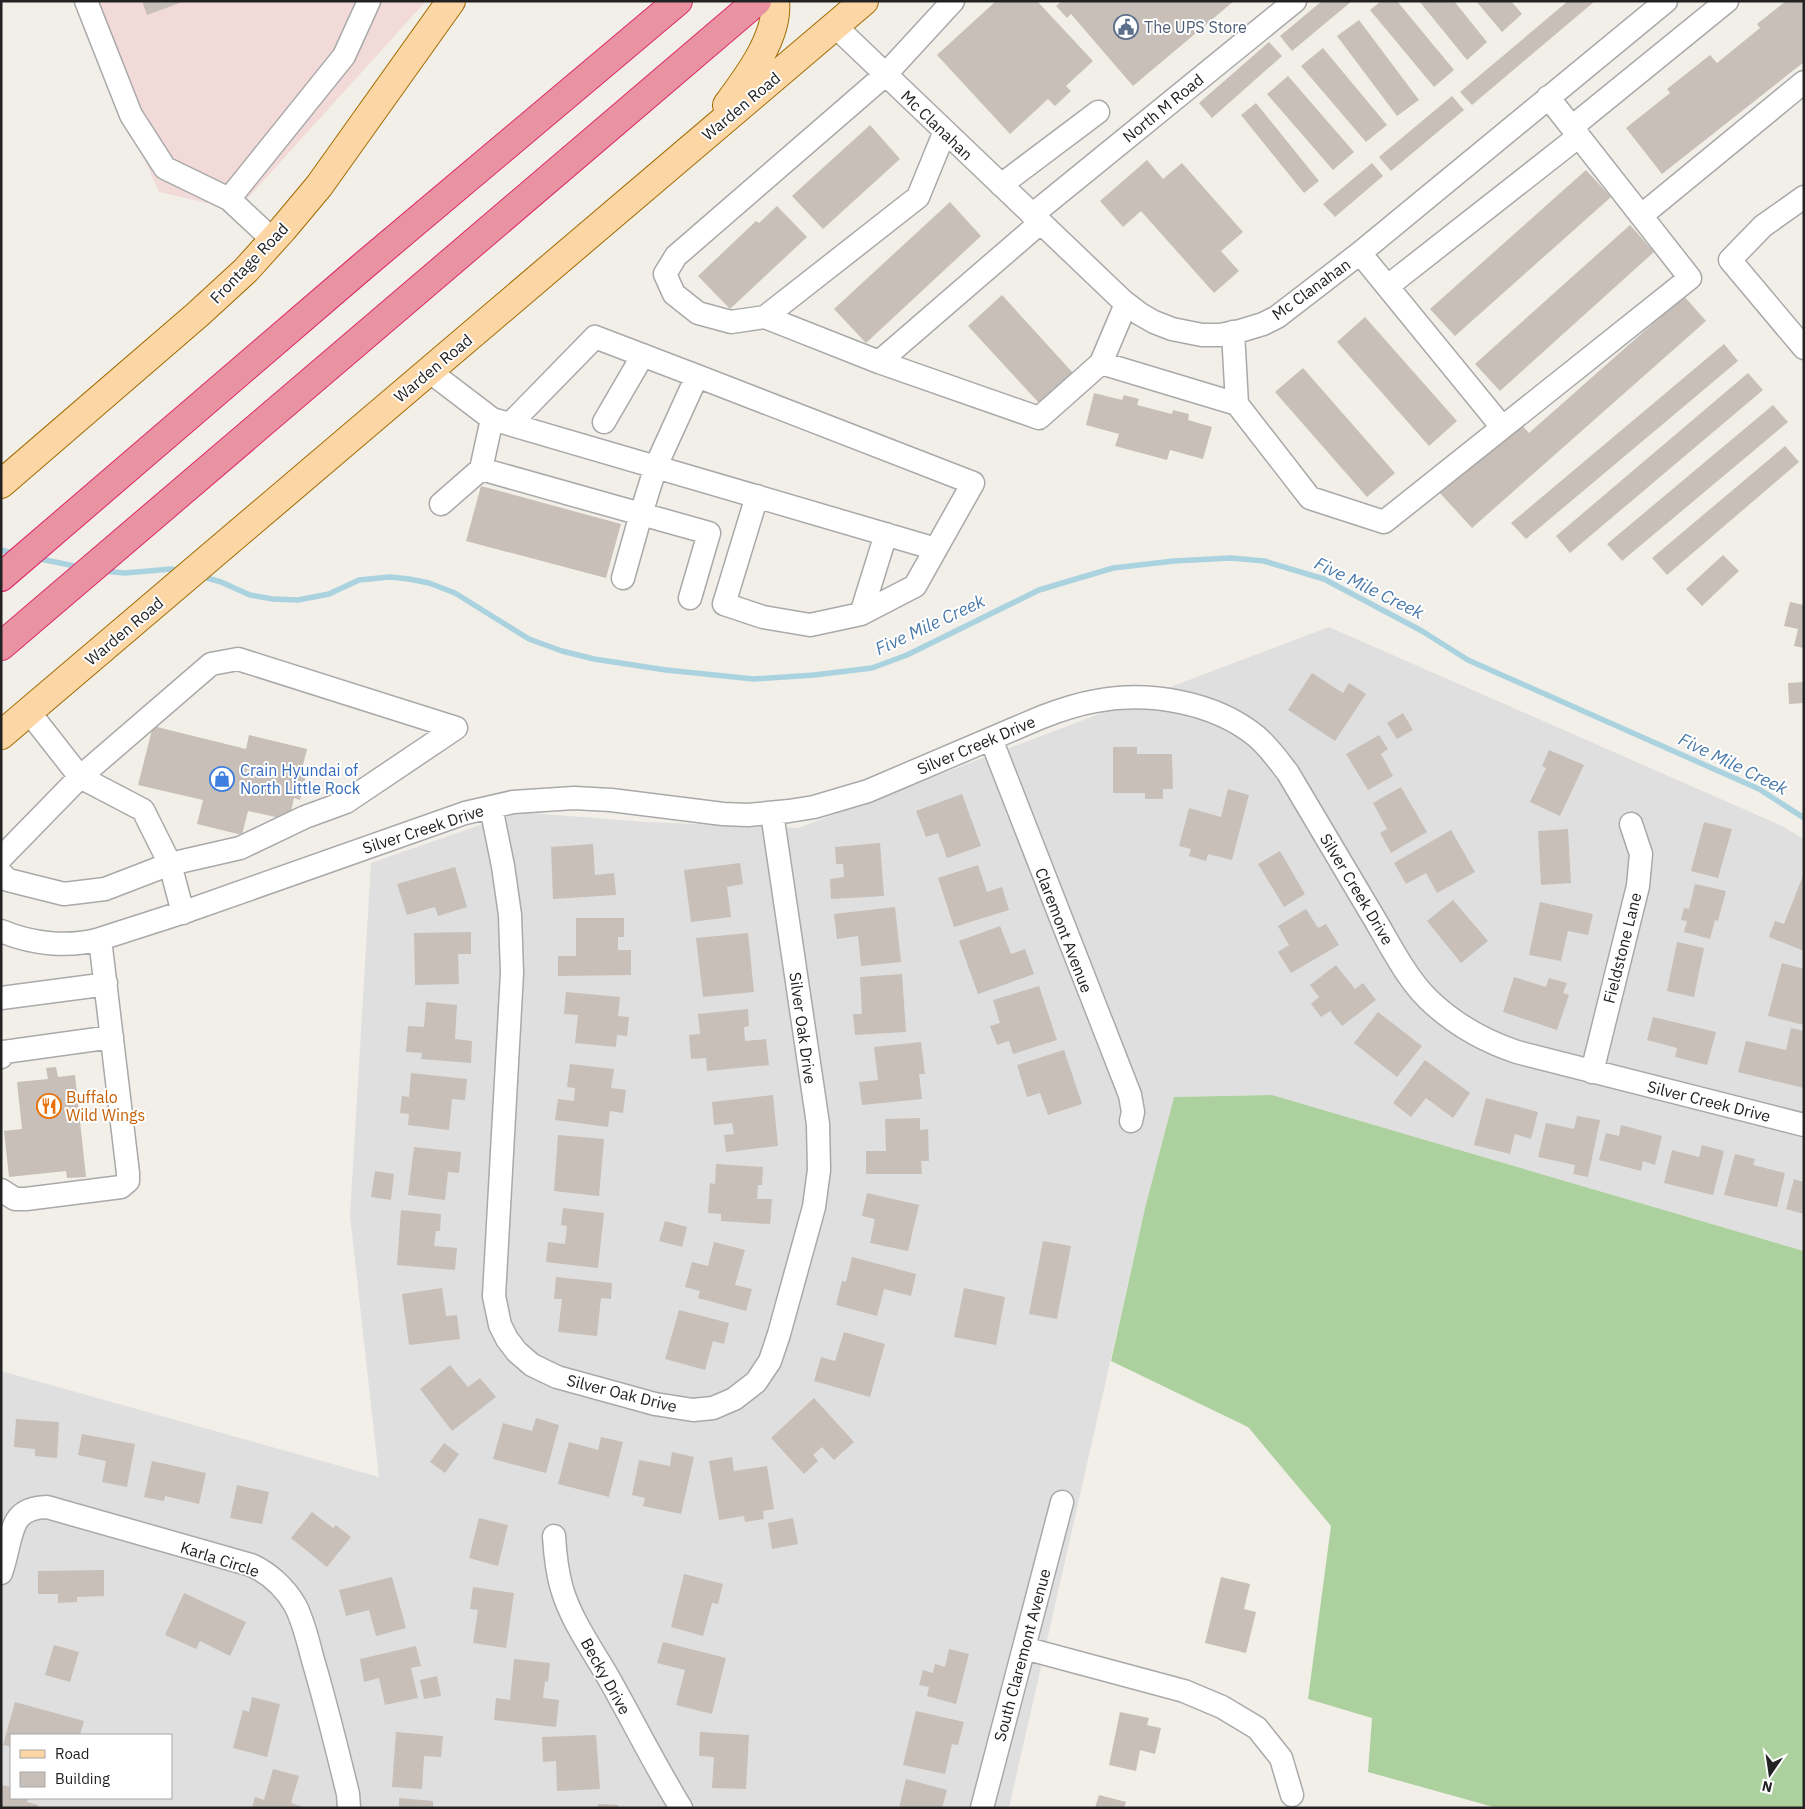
<svg xmlns="http://www.w3.org/2000/svg" width="1805" height="1809" viewBox="0 0 1805 1809" font-family="'IBM Plex Sans',sans-serif">
	<rect width="100%" height="100%" fill="#f2efe9"/>
	<!-- residential -->
	<path fill="#e0dfdf" fill-rule="evenodd" d="M1329,627l451,198 24,14v412l-532,-156 -98,2 -29,111 -136,600h-1008v-437l378,106 -29,-262 21,-352 146,-51 130,10 151,6zM11,1735h160v63h-160z"/>
	<!-- commercial -->
	<path fill="#f2dad9" d="M74,1h352l-189,209 -78,-18z"/>
	<!-- forest -->
	<path fill="#add19e" d="M1272,1095l532,156v557h-307l-129,-36 4,-54 -64,-19 23,-173 -83,-99 -137,-66 34,-153 29,-111z"/>
	<g fill="none" stroke-linecap="round" stroke-linejoin="round">
		<!-- stream -->
		<path stroke="#aad3df" stroke-width="5.5" d="M1,550l15,4
			M35,558l45,9
			M104,571l21,2 46,-4 10,2
			M200,576l21,6 29,13 23,4 25,1 31,-6 30,-14 31,-3 19,2 20,4 26,10 74,46 33,12 32,8 72,11 88,9 60,-4 58,-7 35,-13 132,-65 74,-22 61,-7 57,-3 33,3 60,18 98,52 46,29 291,129 45,29"/>
	</g>
	<!-- building -->
	<path fill="#c7bfb8" d="M142,1h43l-38,14z
		M996,1h41l56,60 -27,25 5,5 -16,15 -7,-7 -38,35 -73,-79z
		M1062,1h172l-101,85 -62,-72 -4,4 -11,-12z
		M1322,1h30l-60,50 -12,-15z
		M1381,1h16l57,69 -20,17 -64,-77z
		M1419,1h35l33,41 -20,18z
		M1476,1h35l11,13 -20,18z
		M1568,1h27l-123,104 -12,-13z
		M1786,1h18v61l-142,112 -36,-46 44,-35 -3,-4 43,-34 7,8 43,-35 -3,-4z
		M1359,20l60,80 -22,16 -60,-80z
		M1269,42l13,14 -70,62 -13,-15z
		M1323,48l64,77 -21,17 -65,-76z
		M1288,76l66,76 -21,18 -66,-76z
		M1452,96l12,14 -73,61 -12,-14z
		M1256,103l63,78 -15,12 -63,-78z
		M870,125l30,34 -77,70 -31,-33z
		M1147,160l16,19 19,-16 61,69 -22,19 18,20 -25,22 -73,-82 -18,16 -23,-26z
		M1372,163l11,13 -48,41 -12,-13z
		M1586,170l25,27 -156,139 -25,-27z
		M950,202l31,34 -115,107 -32,-34z
		M777,206l30,31 -77,72 -32,-33 58,-55 3,2z
		M1630,225l24,27 -154,139 -25,-27z
		M1002,295l71,78 -34,30 -71,-77z
		M1684,296l22,25 -234,207 -33,-36 79,-71 11,12z
		M1365,317l92,104 -28,25 -92,-104z
		M1724,344l14,17 -212,178 -15,-16z
		M1303,368l92,105 -28,24 -92,-105z
		M1748,373l15,17 -193,163 -14,-17z
		M1094,393l28,7 2,-5 15,4 -2,6 35,9 1,-4 16,4 -1,6 24,7 -9,32 -33,-9 -3,10 -52,-14 4,-12 -33,-9z
		M1773,405l15,17 -166,139 -15,-17z
		M1785,446l14,16 -132,113 -15,-17z
		M481,486l140,38 -15,54 -140,-37z
		M1723,555l16,16 -37,35 -16,-17z
		M1790,602l14,3v43l-10,-2 4,-17 -14,-3z
		M1312,673l31,20 6,-10 17,11 -31,47 -47,-31z
		M1804,682v21l-15,1 -1,-21z
		M1403,713l10,17 -16,9 -10,-16z
		M153,726l93,23 3,-14 58,14 -6,24 5,1 -6,26 -6,-2 -5,22 -41,-9 -6,24 -45,-11 6,-24 -65,-15z
		M1379,735l9,14 -7,5 12,22 -25,14 -22,-36z
		M1113,747h24v7h35l1,35h-10v10h-18v-6h-32z
		M1549,750l35,15 -24,51 -30,-14 16,-34 -4,-2z
		M1401,787l26,45 -36,21 -11,-20 7,-4 -14,-26z
		M1228,789l21,6 -17,65 -24,-6 -2,7 -17,-5 2,-7 -12,-3 10,-38 32,9z
		M962,794l19,52 -34,12 -9,-25 -12,4 -10,-26z
		M1704,822l28,7 -14,49 -27,-7z
		M1568,829l3,54 -30,2 -3,-54z
		M1451,830l24,42 -38,21 -11,-20 -20,11 -12,-21z
		M880,843l4,53 -53,3 -1,-20 14,-2 -1,-13h-7l-1,-17z
		M593,844l2,31 19,-2 2,22 -63,4 -2,-52z
		M1280,851l25,43 -21,13 -26,-43z
		M740,863l3,21 -16,3 4,30 -40,5 -7,-52z
		M978,865l9,27 15,-5 7,23 -55,17 -16,-49z
		M455,867l12,40 -29,9 -3,-9 -28,8 -10,-31z
		M1804,873v78l-35,-14 6,-16 9,3z
		M1695,884l31,7 -8,30 -3,-1 -5,19 -26,-7 3,-11 -6,-1 3,-12 5,1z
		M1453,900l35,41 -27,22 -34,-42z
		M1540,902l53,12 -5,21 -20,-4 -7,30 -32,-6z
		M895,907l6,55 -40,4 -3,-30 -21,3 -3,-25z
		M1306,909l12,19 8,-4 13,21 -48,28 -13,-21 11,-7 -11,-19z
		M576,918h48v19h-6v13h13v25l-73,1v-20h18z
		M1000,926l11,28 14,-5 9,25 -56,20 -19,-53z
		M471,932v22h-13l1,30 -44,1 -1,-52z
		M748,933l6,59 -51,5 -7,-59z
		M1677,942l27,6 -10,49 -27,-6z
		M1782,963l22,6v56l-36,-9z
		M1336,965l19,24 8,-6 13,17 -34,26 -12,-15 -9,6 -10,-13 8,-7 -9,-12z
		M902,974l4,58 -51,3 -2,-21h9l-2,-37z
		M1514,977l32,10 3,-9 18,5 -4,10 6,2 -12,35 -54,-18z
		M1039,986l18,54 -44,14 -4,-13 -12,4 -7,-19 10,-3 -7,-23z
		M566,992l54,5 -2,19 11,1 -2,19 -10,-1 -1,12 -41,-4 3,-28 -14,-1z
		M426,1002l31,3 -2,34 17,2 -1,22 -50,-4 1,-6 -16,-1 2,-26 16,1z
		M748,1009l1,17 -5,1 1,14 21,-2 3,26 -62,6 -1,-13 -15,1 -2,-24 11,-1 -2,-20z
		M1378,1012l44,34 -25,31 -43,-34z
		M1653,1017l63,15 -9,33 -32,-8 2,-9 -30,-8z
		M1791,1028l13,3v57l-66,-16 8,-31 40,9z
		M921,1042l4,32h-6l3,25 -60,6 -3,-23 19,-2 -4,-33z
		M1064,1050l18,54 -34,11 -8,-22 -13,4 -10,-32z
		M1425,1060l45,33 -17,25 -27,-20 -15,19 -18,-14z
		M570,1064l44,5 -3,19 15,2 -3,23 -13,-2 -2,16 -53,-7 3,-21 16,2 1,-13 -8,-1z
		M56,1067l2,10 17,-2 11,102 -19,1 -1,-7 -57,6 -5,-46 18,-2 -5,-47 31,-3 -2,-11z
		M411,1073l56,6 -2,21 -13,-1 -3,31 -41,-5 1,-11 -9,-1 2,-17 7,1z
		M773,1095l5,51 -52,6 -2,-17 10,-1 -2,-11 -18,2 -2,-23z
		M1486,1098l52,14 -7,27 -16,-5 -5,20 -36,-9z
		M1577,1116l23,4 -12,57 -15,-3 2,-9 -37,-8 8,-34 28,6z
		M920,1118v12l8,-1 1,32h-8l1,13h-56v-23h20l-1,-32z
		M1621,1125l41,11 -7,29 -12,-4 -2,10 -42,-11 7,-27 13,3z
		M558,1135l46,4 -5,57 -45,-5z
		M1702,1145l22,6 -11,44 -49,-12 8,-33 27,7z
		M414,1147l47,5 -2,21 -11,-1 -3,28 -37,-5z
		M1735,1154l20,5 -2,6 32,8 -8,34 -53,-12z
		M716,1164l47,3 -1,18h-4l-1,14h15l-2,25 -49,-3v-7l-13,-1 2,-30 5,1z
		M375,1171l19,3 -3,26 -20,-3z
		M1794,1179l10,3v32l-18,-5z
		M867,1193l52,12 -11,46 -38,-8 5,-24 -13,-3z
		M563,1208l41,5 -6,55 -52,-6 2,-20 17,2 2,-18 -6,-1z
		M401,1210l40,4 -1,17h-4l-2,15 23,2 -2,22 -58,-5z
		M665,1221l22,6 -5,20 -23,-6z
		M1043,1241l28,5 -14,73 -28,-5z
		M714,1242l31,8 -10,35 17,4 -6,22 -48,-13 2,-7 -15,-4 7,-25 16,4z
		M852,1257l64,17 -5,22 -27,-7 -7,27 -41,-11 6,-24 4,1z
		M556,1277l56,6 -1,16 -10,-1 -4,38 -39,-4 4,-33h-8z
		M442,1288l4,28 11,-1 3,24 -51,6 -7,-51z
		M964,1288l41,9 -9,48 -42,-8z
		M679,1310l50,13 -5,21 -11,-3 -8,29 -40,-11z
		M844,1332l41,12 -15,53 -56,-16 7,-24 14,4z
		M450,1365l18,22 12,-9 16,19 -44,34 -32,-42z
		M814,1398l40,44 -20,18 -12,-13 -9,8 5,6 -14,13 -33,-36z
		M536,1418l23,7 -13,48 -53,-14 10,-36 29,8z
		M16,1419l43,3 -2,36 -22,-2v-7l-21,-2z
		M82,1434l53,10 -8,43 -25,-5 4,-21 -28,-6z
		M601,1437l22,5 -14,55 -51,-13 11,-42 29,8z
		M444,1443l15,11 -14,19 -15,-11z
		M672,1452l22,5 -13,57 -38,-8 2,-8 -13,-3 7,-35 31,6z
		M732,1457l2,14 33,-5 7,43 -11,2 1,8 -19,3 -1,-6 -25,4 -10,-59z
		M152,1461l54,12 -7,31 -34,-8 -1,5 -20,-4z
		M237,1485l32,7 -7,32 -32,-6z
		M312,1512l21,16 3,-3 15,12 -24,30 -36,-29z
		M479,1518l29,7 -10,41 -29,-8z
		M793,1518l5,26 -26,5 -4,-26z
		M104,1570v26l-27,1v5l-19,1v-9h-20v-23z
		M684,1574l39,10 -5,20 -6,-1 -9,33 -32,-9z
		M392,1577l14,51 -30,8 -7,-26 -23,6 -7,-26z
		M1221,1577l29,7 -6,25 12,3 -10,41 -41,-10z
		M473,1587l41,6 -8,55 -33,-5 5,-33 -8,-1z
		M184,1593l62,29 -16,34 -30,-15 -4,8 -31,-14z
		M663,1642l63,16 -14,56 -36,-9 9,-35 -28,-7z
		M54,1645l25,7 -9,30 -25,-7z
		M416,1646l5,20 -10,2 7,30 -33,7 -6,-27 -15,4 -4,-23z
		M949,1649l20,5 -13,50 -29,-8 2,-9 -10,-2 4,-15 10,3 2,-9 10,3z
		M514,1659l36,4 -2,19 -3,-1 -2,17 16,2 -3,27 -62,-7 2,-22 14,2z
		M437,1676l4,20 -17,3 -4,-19z
		M252,1697l28,7 -13,53 -34,-9 10,-38 6,2z
		M15,1702l69,19 -4,14h-19l-6,-1v1h-44v12l-8,-2z
		M916,1711l48,11 -6,23 -6,-1 -7,30 -42,-9z
		M1120,1712l29,6 -2,7 14,3 -6,26 -15,-4 -4,21 -27,-6z
		M396,1732l47,4 -2,21 -17,-1 -2,33 -30,-2z
		M700,1732l49,3 -3,54 -34,-1 2,-31 -15,-1z
		M596,1735l4,54 -43,2 -1,-30 -13,1 -1,-25z
		M273,1769l26,7 -8,27 15,5h-54l3,-11 9,3z
		M906,1779l41,11 -5,18h-43z
		M1,1785l10,2v11h17l-1,4 11,3 -1,3h-36z
		M1099,1795l27,7 -2,6h-29z
		M399,1798l34,3v7h-34z
		M598,1804l20,1v3h-20z"/>
	<g fill="none" stroke-linecap="round" stroke-linejoin="round">
		<defs>
			<path id="minor" d="M86,1l45,114 34,53 64,31
				M835,26l288,275 17,13 14,8 18,7 30,6h18l20,-4 23,-7 14,-7 83,-64 306,-252
				M1572,127l155,-126
				M945,131l-27,66 -153,120 -34,5 -33,-9 -24,-19 -9,-20 11,-18 209,-181 68,-74
				M1001,185l97,-73
				M1804,197l-41,29 -33,34 74,88
				M1032,215l263,-214
				M1642,215l162,-133
				M273,240l-44,-41 115,-143 25,-55
				M1360,253l142,174
				M1388,286l191,-150
				M765,317l114,45 161,-139
				M879,362l160,56 62,-55 25,-59
				M1101,363l136,41 -4,-72
				M429,371l63,48 444,130
				M697,376l276,107 -58,103 -54,28
				M1237,404l73,94 74,24 306,-244 -142,-181
				M492,419l-11,50 160,45 15,-48 41,-90 -102,-39 -85,87
				M604,422l39,-67
				M757,496l-33,108 39,13 47,8 51,-11 25,-80
				M441,504l40,-35
				M623,578l18,-64 68,19 -19,65
				M29,712l51,65 131,-113 27,-5 218,69 -110,74 -41,15 -65,31 -70,16 13,49
				M991,739l139,356 3,17 -2,9
				M491,807l12,59 7,49 2,58 -18,323 6,29 7,14 10,13 15,13 25,12 98,27 38,6 20,-2 21,-9 22,-17 14,-21 9,-27 35,-127 5,-37 -1,-46 -46,-311
				M1,858l79,-81 63,33 27,54 -65,25 -41,5 -56,-14 -7,-7
				M1,931c31,13 67,17 99,8l90,-29 275,-97 48,-11 61,-4 37,2 112,14 25,1 41,-4 25,-4 54,-16 174,-74c18,-7 36,-13 54,-16 53,-10 118,1 160,35 13,11 22,24 32,37 29,48 57,97 86,145 16,27 33,61 55,82 25,24 55,41 88,52l287,73
				M1,998l99,-13 6,-2
				M1,1057l3,-5 108,-15
				M1592,1072l46,-186 3,-32 -10,-30
				M1,1190l14,9h11l95,-12 7,-6v-8l-28,-234
				M554,1536c1,17 3,36 8,53 10,34 33,64 50,95 23,41 44,83 69,124
				M1,1573c3,-9 5,-17 7,-26 6,-26 10,-39 39,-40l204,58c18,8 34,23 44,40 9,17 13,37 18,55 13,44 24,89 35,134l1,14
				M1024,1648l160,43 38,16 35,21 24,30 11,37
				M982,1808l80,-306"/>
			<path id="major" d="M727,105c20,-27 52,-69 48,-104
				M1,484l196,-169 49,-45 37,-41 36,-43 132,-185
				M1,735l863,-734"/>
			<path id="highway" d="M1,577l361,-310 316,-266
				M1,646l756,-645"/>
		</defs>
		<!-- minor casing -->
		<use href="#minor" stroke="#a9a9a9" stroke-width="25"/>
		<!-- major casing -->
		<use href="#major" stroke="#a06b00" stroke-width="30"/>
		<!-- highway casing -->
		<use href="#highway" stroke="#dc2a67" stroke-width="30"/>
		<!-- minor -->
		<use href="#minor" stroke="#fff" stroke-width="22"/>
		<!-- major -->
		<use href="#major" stroke="#fcd6a4" stroke-width="28"/>
		<!-- highway -->
		<use href="#highway" stroke="#e892a2" stroke-width="28"/>
	</g>
	<!-- icons -->
	<defs>
		<symbol id="civic-ring" viewBox="-11 -11 22 22"><circle r="9.5" fill="#fff" stroke="#5c6f8a" stroke-width="1.5"/><path d="M-.6-6.5H3V-4.5H.6V-3L4-1V1h2V6H-6V1h2V-1L-.6-3ZM-1.2 2.5V6h2.4V2.5Z" fill="#5c6f8a"/></symbol>
		<symbol id="shop-ring" viewBox="-11 -11 22 22"><circle r="9.5" fill="#fff" stroke="#3f7fe0" stroke-width="1.5"/><path d="M-5-2.5h2.3a2.7 3.5 0 0 1 5.4 0H5L5.5 6h-11ZM-1.5-2.5h3a1.5 2.3 0 0 0-3 0Z" fill="#3f7fe0"/></symbol>
		<symbol id="restaurant-ring" viewBox="-11 -11 22 22"><circle r="9.5" fill="#fff" stroke="#e8710a" stroke-width="1.5"/><path d="M-5-6h1v4h1v-4h1v4h1v-4h1v5L-1.5 .5V6h-2V.5L-5-1ZM5-6V6H3V1.5H1.5Q1.5-4 5-6Z" fill="#e8710a"/></symbol>
	</defs>
	<g fill-rule="evenodd">
		<use href="#civic-ring" x="1112" y="13" width="28" height="28"/>
		<use href="#shop-ring" x="208" y="765" width="28" height="28"/>
		<use href="#restaurant-ring" x="35" y="1092" width="28" height="28"/>
	</g>
	<g text-anchor="middle" stroke-width="4" stroke-linejoin="round" paint-order="stroke">
		<!-- service labels -->
		<g font-size="16" fill="#4e5e75" stroke="#fff" text-anchor="start">
			<text x="1144" y="33">The UPS Store</text>
		</g>
		<!-- street labels -->
		<g font-size="16" fill="#222" stroke="#fff">
			<text transform="translate(741 106) rotate(-40)" y="6">Warden Road</text>
			<text transform="translate(1163 108) rotate(-39)" y="6">North M Road</text>
			<text transform="translate(937 125) rotate(44)" y="6">Mc Clanahan</text>
			<text transform="translate(249 263) rotate(-46)" y="6">Frontage Road</text>
			<text transform="translate(1311 289) rotate(-36)" y="6">Mc Clanahan</text>
			<text transform="translate(433 368) rotate(-40)" y="6">Warden Road</text>
			<text transform="translate(124 631) rotate(-40)" y="6">Warden Road</text>
			<text transform="translate(976 745) rotate(-23)" y="6">Silver Creek Drive</text>
			<text transform="translate(423 829) rotate(-18)" y="6">Silver Creek Drive</text>
			<text transform="translate(1357 889) rotate(59)" y="6">Silver Creek Drive</text>
			<text transform="translate(1064 930) rotate(69)" y="6">Claremont Avenue</text>
			<text transform="translate(1622 948) rotate(-76)" y="6">Fieldstone Lane</text>
			<text transform="translate(803 1028) rotate(82)" y="6">Silver Oak Drive</text>
			<text transform="translate(1709 1101) rotate(14)" y="6">Silver Creek Drive</text>
			<text transform="translate(622 1393) rotate(14)" y="6">Silver Oak Drive</text>
			<text transform="translate(220 1559) rotate(18)" y="6">Karla Circle</text>
			<text transform="translate(1022 1655) rotate(-75)" y="6">South Claremont Avenue</text>
			<text transform="translate(606 1676) rotate(61)" y="6">Becky Drive</text>
		</g>
		<!-- shop labels -->
		<g font-size="16" fill="#366cbe" stroke="#fff" text-anchor="start">
			<text x="240" y="776">Crain Hyundai of<tspan x="240" dy="18">North Little Rock</tspan></text>
		</g>
		<!-- food labels -->
		<g font-size="16" fill="#c56008" stroke="#fff" text-anchor="start">
			<text x="66" y="1103">Buffalo<tspan x="66" dy="18">Wild Wings</tspan></text>
		</g>
		<!-- water labels -->
		<g font-size="18" font-style="italic" fill="#4a7aab" stroke="#fff">
			<text transform="translate(1369 588) rotate(26)" y="6">Five Mile Creek</text>
			<text transform="translate(930 625) rotate(-25)" y="6">Five Mile Creek</text>
			<text transform="translate(1733 764) rotate(26)" y="6">Five Mile Creek</text>
		</g>
	</g>
	<!-- border -->
	<rect width="1805" height="1809" fill="none" stroke="#222222" stroke-width="5"/>
	<!-- legend -->
	<rect x="10" y="1734" width="162" height="65" fill="#ffffff" stroke="#a7a7a7"/>
	<rect x="20" y="1750" width="25" height="8" fill="#fcd6a4" stroke="#a7a7a7"/>
	<text x="55" y="1759" font-size="15" fill="#222222">Road</text>
	<rect x="20" y="1772" width="25" height="15" fill="#c7bfb8" stroke="#a7a7a7"/>
	<text x="55" y="1784" font-size="15" fill="#222222">Building</text>
	<!-- north arrow -->
	<g transform="translate(1770 1774) rotate(193)" stroke="#ffffff" stroke-width="4" paint-order="stroke">
	<path d="M0-4L9 19L0 12L-9 19Z" fill="#222222"/>
	<text y="-8" font-size="14" font-weight="bold" text-anchor="middle" fill="#222222">N</text>
	</g>
</svg>
